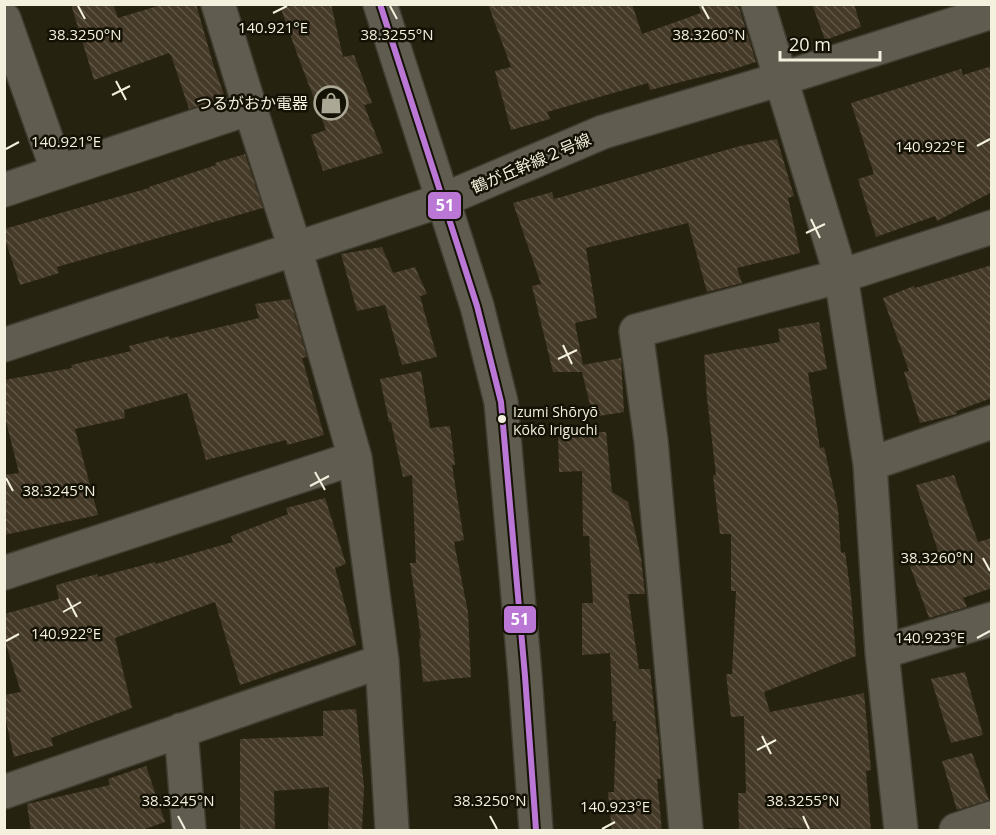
<svg xmlns="http://www.w3.org/2000/svg" width="996" height="835" viewBox="0 0 996 835" font-family="'Open Sans','Noto Sans JP',sans-serif">
	<defs>
		<pattern id="building-back-hatch" width="6" height="6" patternUnits="userSpaceOnUse" patternTransform="scale(1.5)"><rect width="6" height="6" fill="#453927"/><path d="M-1 5l2 2M0 0l6 6M5-1l2 2" fill="none" stroke="#605646"/></pattern>
	</defs>
	<rect width="100%" height="100%" fill="#262210"/>
	<!-- building -->
	<path fill="url(#building-back-hatch)" d="M71,4h42l5,14 46,-14h32l18,63 11,30 -36,12 -18,-54h-1l-1,-2 -75,27z
		M297,4h34l12,53 11,-2 18,48 -8,2 19,48 -60,18 -12,-36 15,-5 -27,-71 -18,-50z
		M488,4h144l10,30 59,-21 -3,-9h40l18,58 -35,11 -1,-1 -70,18 -2,-7 -101,29 3,7 -39,11 -16,-59 16,-4z
		M812,4h42l7,23 -36,13z
		M992,66v126l-55,29 -2,-5 -59,21 -18,-58 16,-5 -23,-71 110,-34 2,6z
		M777,139l17,57 -6,2 12,55 -63,15 5,15 -35,9 -19,-69 -102,25 11,70 -22,5 8,42 38,-7 3,54 -31,5 -11,-45h-29l-21,-86 9,-2 -28,-81 39,-11 2,7 186,-53z
		M245,154l18,54 -206,59 2,6 -39,12 -16,-49v-7l145,-41v-1l67,-22 -1,-2z
		M382,247l11,26 22,-6 12,27 -7,2 17,61 -35,8 -17,-60 -28,6 -16,-57z
		M992,265v133l-36,13 1,3 -37,9 -16,-51 5,-1 -26,-73 31,-12 1,2z
		M290,299l17,58 -5,1 22,77 -37,10 -1,-5 -80,20 -19,-67 -63,17 1,8 -50,11 23,86 -94,20v-60l15,-2 -15,-60v-33l68,-12 -1,-3 60,-14 -2,-5 40,-10v3l90,-21 -4,-14z
		M819,322l8,47 -19,4 12,75 4,-1 14,62 3,44 4,-1 6,43 5,61 -92,36 6,20 94,-19 7,77 -5,1 5,59 -84,-2 1,3h-49l-1,-38h8l-2,-77 -13,1 -5,-43h6l4,-83h-5v-57h-11l-7,-59h3l-9,-77 -3,-43 76,-13 -2,-13z
		M421,371l9,57 20,-2 5,39h-3l12,75 -10,2 14,70 3,65 -48,5 -4,-43 2,-1 -11,-75h6l-4,-88 -9,2 -12,-55h-2l-9,-43z
		M558,432h48l6,60 16,10 13,55 4,37h-17l11,75h11l7,65h1l3,45h-4l5,52h-50l-4,-39h6l2,-71h-3l-3,-68 -28,2v-52h11l-4,-67h-6l-1,-65 -23,1z
		M954,475l24,67 14,-4v50l-29,10 4,9 -38,11 -19,-52 30,-9 -24,-72z
		M325,498l21,66 -11,4 21,77 -116,40 -25,-83 -100,36 17,70 -81,30 2,8 -39,11 -10,-45v-17l17,-3 -17,-54v-24l55,-15 -3,-14 41,-11 1,3 57,-15 1,2 77,-22 -2,-6 57,-22 -2,-6z
		M965,672l18,63 -32,8 -20,-64z
		M356,709l8,78 -2,44h-34l1,-44 -55,4 1,40h-35v-92l83,-3v-25z
		M972,753l17,47 -32,10 -15,-49z
		M146,766l19,56 -26,9h-108l-4,-27 83,-19 -2,-6z"/>
	<g fill="none" stroke-linecap="round" stroke-linejoin="round">
		<defs>
			<path id="street" d="M218,4l32,104
				M758,4l83,272 29,188 12,188 19,178
				M4,19l54,153
				M4,190l246,-82 45,140 60,210 27,203 10,169
				M443,200l160,-68 178,-53 211,-67
				M870,464l122,-42
				M4,573l351,-115
				M882,652l110,-33
				M181,730l8,100
				M4,792l378,-131
				M686,830l-35,-389 -15,-110 205,-55 151,-49
				M956,830l36,-12"/>
			<path id="secondary" d="M380,4l97,302 24,96 24,274 11,154
				M4,345l439,-145"/>
		</defs>
		<!-- street casing -->
		<use href="#street" stroke="#403d31" stroke-width="36"/>
		<!-- secondary casing -->
		<use href="#secondary" stroke="#403d31" stroke-width="36"/>
		<!-- street -->
		<use href="#street" stroke="#605d50" stroke-width="33"/>
		<!-- secondary -->
		<use href="#secondary" stroke="#605d50" stroke-width="33"/>
		<defs>
			<path id="bus-1" d="M380,4l97,302 24,96 24,274 11,154"/>
		</defs>
		<!-- bus-1 casing -->
		<use href="#bus-1" stroke="#141105" stroke-width="10"/>
		<!-- bus-1 -->
		<use href="#bus-1" stroke="#ba77d6" stroke-width="6"/>
	</g>
	<!-- ticks -->
	<path fill="none" stroke="#f3f0dd" stroke-width="2" d="M78,6l7,13M390,6l7,13M702,6l7,13M273,13l14,-7M116,81l10,19M112,95l18,-9M977,146l13,-7M6,149l13,-7M811,219l9,19M806,233l19,-9M563,345l9,19M558,359l19,-9M315,472l10,18M6,478l7,13M310,486l19,-10M983,558l7,13M67,598l10,19M63,612l18,-10M977,638l13,-7M6,641l13,-7M762,736l9,18M757,750l19,-10M178,816l7,13M490,816l7,13M803,816l6,13M602,829l13,-7"/>
	<!-- icons -->
	<defs>
		<symbol id="shop-ring" viewBox="-11 -11 22 22"><circle r="9.5" fill="#141105" stroke="#aba895" stroke-width="1.5"/><path d="M-5-2.5h2.3a2.7 3.5 0 0 1 5.4 0H5L5.5 6h-11ZM-1.5-2.5h3a1.5 2.3 0 0 0-3 0Z" fill="#aba895"/></symbol>
	</defs>
	<g fill-rule="evenodd">
		<use href="#shop-ring" x="312" y="84" width="38" height="38"/>
	</g>
	<!-- markers -->
	<circle fill="#f3f0dd" stroke="#141105" stroke-width="2" cx="502" cy="419" r="5"/>
	<g text-anchor="middle" stroke-width="5" stroke-linejoin="round" paint-order="stroke">
		<!-- bus labels -->
		<g font-size="14" fill="#f3f0dd" stroke="#141105" text-anchor="start">
			<text x="513" y="417">Izumi Shōryō<tspan x="513" dy="18">Kōkō Iriguchi</tspan></text>
		</g>
		<!-- poi labels -->
		<g font-size="16" fill="#f3f0dd" stroke="#141105" text-anchor="end">
			<text x="308" y="109">つるがおか電器</text>
		</g>
		<!-- street labels -->
		<g font-size="16" fill="#f3f0dd" stroke="#141105">
			<text transform="translate(531 163) rotate(-23)" y="6">鶴が丘幹線２号線</text>
		</g>
	</g>
	<g font-size="15" text-anchor="middle" fill="#f3f0dd" stroke="#141105" stroke-width="5" stroke-linejoin="round" paint-order="stroke">
		<text x="273" y="33">140.921°E</text>
		<text x="85" y="40">38.3250°N</text>
		<text x="397" y="40">38.3255°N</text>
		<text x="709" y="40">38.3260°N</text>
		<text x="66" y="147">140.921°E</text>
		<text x="930" y="152">140.922°E</text>
		<text x="59" y="496">38.3245°N</text>
		<text x="937" y="563">38.3260°N</text>
		<text x="66" y="639">140.922°E</text>
		<text x="930" y="643">140.923°E</text>
		<text x="178" y="806">38.3245°N</text>
		<text x="490" y="806">38.3250°N</text>
		<text x="803" y="806">38.3255°N</text>
		<text x="615" y="812">140.923°E</text>
	</g>
	<g stroke="#141105" stroke-width="2">
		<rect x="427" y="191" width="35" height="29" rx="6" fill="#ba77d6"/>
		<rect x="503" y="605" width="34" height="29" rx="6" fill="#ba77d6"/>
	</g>
	<g font-size="16" text-anchor="middle" font-weight="bold" fill="#fff">
		<text x="445" y="211">51</text>
		<text x="520" y="625">51</text>
	</g>
	<!-- border -->
	<rect width="996" height="835" fill="none" stroke="#f3f0dd" stroke-width="12"/>
	<!-- scale -->
	<path d="M780 51v9h100v-9" fill="none" stroke="#f3f0dd" stroke-width="3"/>
	<text x="789" y="51" font-size="18" fill="#f3f0dd" stroke="#141105" stroke-width="4.5" paint-order="stroke">20 m</text>
</svg>
